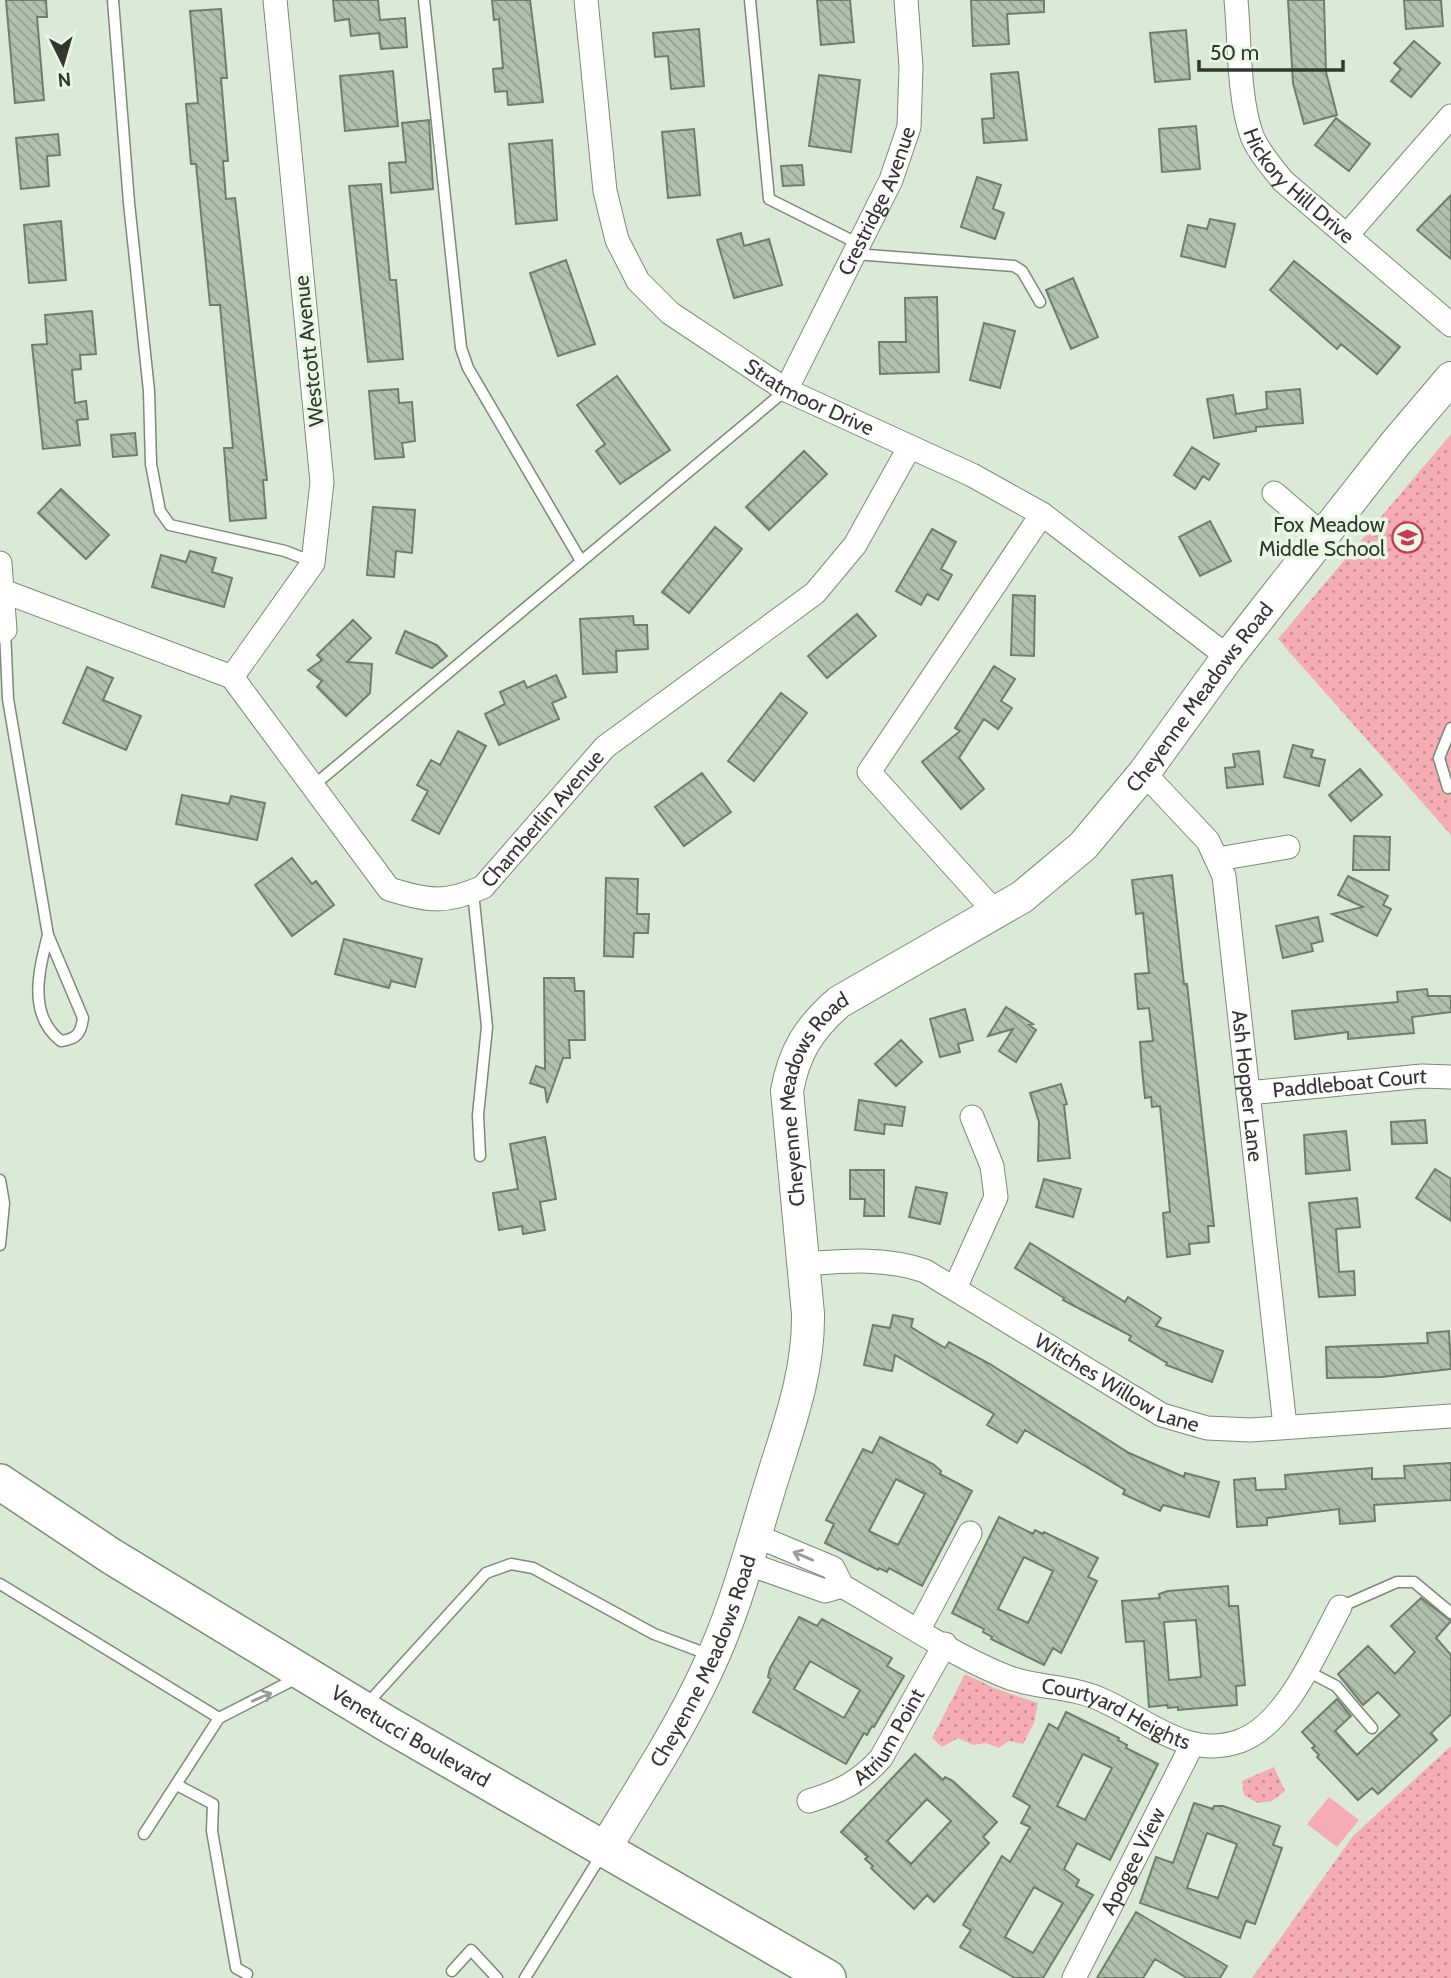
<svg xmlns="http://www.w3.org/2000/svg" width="1451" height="1978" viewBox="0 0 1451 1978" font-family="Cabin,sans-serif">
	<defs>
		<pattern id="green-dots" width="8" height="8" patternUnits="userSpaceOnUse" patternTransform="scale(1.75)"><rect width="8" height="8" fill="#f5acb3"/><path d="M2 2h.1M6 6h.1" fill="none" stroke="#c78d92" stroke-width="1.8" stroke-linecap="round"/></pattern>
		<pattern id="building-back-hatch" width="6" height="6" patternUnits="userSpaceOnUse" patternTransform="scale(1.75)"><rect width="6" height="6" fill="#b1c1ad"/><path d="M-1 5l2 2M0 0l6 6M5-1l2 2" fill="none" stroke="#919e8d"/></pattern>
	</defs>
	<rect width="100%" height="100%" fill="#daead6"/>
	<!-- green -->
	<path fill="url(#green-dots)" d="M1451,434v401l-173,-196z
		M965,1674l31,15 42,14 -4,20 -11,21 -14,-3 -10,7 -13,-5 -13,2 -15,-7 -16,9 -10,-9z
		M1451,1746v232h-199l101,-142z
		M1274,1767l11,24 -13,10 -14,2 -14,-8 -2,-14z"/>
	<!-- pitch -->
	<path fill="#f5acb3" d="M1329,1797l30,23 -22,27 -30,-23z"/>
	<!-- building -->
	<path fill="url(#building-back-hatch)" stroke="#707e6c" stroke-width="2" fill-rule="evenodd" d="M6,0h40l1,17h-10l7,83 -29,3z
		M333,0h45l2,20 25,-2 2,29 -26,2 -2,-16 -28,3 -2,-17 -14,2z
		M492,0h38l13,102 -35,3 -1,-14 -12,1 -2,-23 10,-1 -4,-49 -5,1z
		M817,0h33l4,42 -33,3z
		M971,0h73v12l-37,2 2,30 -36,2z
		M1288,0h36l2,72 11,43 -33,9 -11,-41z
		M1404,0h37l2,26 -37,3z
		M221,9l6,69h-6l7,83h-5l3,38 9,-1 32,282h-4l3,38 -36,3 -6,-73h9l-13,-143h-10l-14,-141h-5l-5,-60 12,-1 -8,-92z
		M699,29l5,57 -33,3 -3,-33 -13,1 -2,-24z
		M1186,30l4,49 -35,3 -5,-49z
		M1414,41l26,22 -29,34 -20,-16 10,-12 -7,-6z
		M393,71l5,55 -53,5 -5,-55z
		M1018,72l9,68 -43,3 -2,-24 12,-1 -3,-44z
		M819,75l41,5 -9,72 -42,-6z
		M1336,118l34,26 -21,27 -34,-26z
		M429,120l4,69 -42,4 -2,-30 17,-1 -4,-39z
		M1196,126l4,43 -38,3 -3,-43z
		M694,129l6,66 -32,3 -6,-66z
		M58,134l2,21 -13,1 2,30 -28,3 -5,-51z
		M552,140l5,80 -41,4 -7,-80z
		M802,165l2,20 -21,1 -2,-20z
		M977,177l24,8 -8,24 11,4 -9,26 -34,-12z
		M381,184l9,96h6l7,79 -35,3 -19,-176z
		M1451,195v64l-34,-29z
		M1210,219l25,5 -10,43 -44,-11 7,-31 19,4z
		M61,221l5,59 -37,3 -5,-58z
		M741,233l3,13 25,-7 13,46 -48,13 -17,-58z
		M566,260l29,84 -37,12 -28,-83z
		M1294,261l106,86 -23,27 -36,-30 -4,5 -67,-59z
		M1073,278l25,59 -27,12 -25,-59z
		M937,297l2,75 -59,2 -1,-32h27l-1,-44z
		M92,311l4,43 -16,1 1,14 -9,1 3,33 11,-2 2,18 -11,1 3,25 -37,4 -11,-104 15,-1 -2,-29z
		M984,323l31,8 -15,57 -30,-8z
		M617,376l53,74 -50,34 -24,-33 9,-7 -28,-39z
		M398,389l1,14 13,-1 3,39 -13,2 2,14 -29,2 -6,-68z
		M1300,389l3,34 -47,4v4l-42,7 -7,-39 26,-4 3,19 31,-5 -1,-17z
		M135,433l2,22 -24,2 -2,-22z
		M1192,447l27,17 -10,16 -6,-4 -8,13 -21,-14z
		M804,451l23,23 -58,56 -23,-23z
		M61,489l48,46 -23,24 -48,-46z
		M373,507l42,3 -3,43 -16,-2 -2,26 -27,-2z
		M1210,521l21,40 -31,15 -21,-39z
		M715,527l27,22 -53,64 -27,-21z
		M932,529l24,13 -15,27 11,6 -14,25 -11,-6 -6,11 -25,-14z
		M190,551l26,7 -4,14 20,6 -8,29 -72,-20 9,-32 25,7z
		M1013,595l22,1 -1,60 -23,-1z
		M857,614l19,22 -49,42 -19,-22z
		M633,616l1,9h13l1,24 -32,2 1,21 -34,2 -3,-55z
		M353,620l18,18 -24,24 25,2 -2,29 -24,23 -29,-29 5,-6 -14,-11 14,-10 -5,-5z
		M405,631l32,14 10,11 -15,12 -36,-15z
		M994,666l21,13 -14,22 11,7 -14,21 -14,-10 -25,39 25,31 -23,20 -39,-47 38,-31 -5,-3z
		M87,667l26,11 -10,22 38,16 -15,34 -63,-27z
		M556,675l10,22 -14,6 7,16 -60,26 -14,-31 20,-10 -5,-12 24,-11 3,7z
		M781,693l26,20 -53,68 -26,-20z
		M458,731l28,15 -47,88 -27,-14 16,-29 -11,-6 14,-25 9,5z
		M1293,745l20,5 -2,7 14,3 -6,26 -35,-9z
		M1259,751l4,33 -36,4 -2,-20 10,-1 -2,-13z
		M1360,769l22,26 -31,26 -22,-26z
		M702,773l29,39 -47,34 -29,-39z
		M182,795l47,9 2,-8 34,7 -8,37 -81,-16z
		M1354,836l36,1 -1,33h-36z
		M292,858l20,26 4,-3 18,24 -42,31 -37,-51z
		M1172,875l12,109h3l27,242h-6l1,16 -20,2 1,10 -23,3 -4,-44 7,-1 -10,-106 -8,1 -1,-10 -6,1 -3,-29 -2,-27 13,-1 -4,-33 -11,1 -3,-35 14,-1 -6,-60 -7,1 -4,-34z
		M1348,876l40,20 -5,9 8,4 -14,27 -45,-22 31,-7 -25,-12z
		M606,878l32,1 -1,35h12l-1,19h-14l-1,24 -29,-1z
		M1318,917l5,24 -12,3 2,7 -30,7 -7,-32z
		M344,939l78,20 -7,28 -24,-6 -2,7 -54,-14z
		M544,978h30l1,13h9l1,49h-16l1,18h-7l-16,45 -2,-15 -15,-5 6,-17 9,3z
		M1427,989l1,7h23v16l-39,5 2,16 -66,6v-7l-53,7 -3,-28 106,-9 -1,-10z
		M1006,1007l27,17 -4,1 7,5 -20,32 -17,-11 14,-22 -25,7z
		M965,1009l8,31 -15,4 2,8 -20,5 -10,-38z
		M901,1040l21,22 -26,24 -21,-22z
		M1061,1084l6,20 -3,1 6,53 -32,3 1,-39 -9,-29z
		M859,1100l46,7 -3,19 -17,-2 -1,10 -29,-4z
		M1425,1120l2,23 -35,1 -1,-22z
		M1346,1131l4,39 -44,4 -2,-39z
		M545,1137l11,62 -16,3 5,28 -22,4 -1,-8 -23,4 -6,-37 25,-4 -8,-45z
		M1435,1169l16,10v42l-35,-23z
		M850,1170h34v46h-20l1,-17h-15z
		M1044,1179l37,10 -8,28 -37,-10z
		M916,1187l31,6 -7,31 -31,-7z
		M1357,1198l3,29 -24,2 3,43 15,-1 1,24 -36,2 -10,-94z
		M1030,1243l95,59 3,-5 33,21 -5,8 67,25 -11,31 -46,-17 1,-2 -38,-23 2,-4 -68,-36 1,-2 -49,-30z
		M893,1315l20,4 -2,8 34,21 4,-6 41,22 139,89 55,24 1,-4 34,9 -10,35 -46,-12 -3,6 -37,-17 2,-4 -100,-60 -8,13 -30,-18 7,-11 -99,-59 -3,16 -28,-6 9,-40 17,3z
		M1449,1331l2,38 -70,8 -54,1 -1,-31 102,-4 -1,-10z
		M880,1437l53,27 8,7 -1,3 32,17 -50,95 -33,-18 -2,4 -8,-4 -1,2 -53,-27 9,-19 -8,-4 37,-71 9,4zM896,1479l29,15 -27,51 -29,-14z
		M1451,1463v37l-77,5 1,16 -35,3 -1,-15 -72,9v7l-30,2 -3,-47 21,-2 1,12 30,-1 -1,-14 87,-7v11l33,-1 -1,-12z
		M999,1517l34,17 2,-4 8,4 1,-2 54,26 -10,19 9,4 -36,72 -8,-5 -9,17 -53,-26 1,-2 -9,-5 1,-3 -32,-16zM1024,1557l29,14 -25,52 -30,-14z
		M1228,1586l1,20h9l7,79 -9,1 1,19 -59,5v-3l-10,1 -1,-3 -18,2 -5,-66 -18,1 -4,-41 38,-3 -1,-4 9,-3zM1196,1620l5,57 -32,3 -5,-58z
		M1421,1598l30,23 -15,17 15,17v59l-20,19 6,7 -59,54 -6,-6 -14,12 -41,-43 2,-2 -7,-7 3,-2 -13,-14 35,-33 14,17 -16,15 22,24 43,-40 -22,-23 -15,13 -25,-31 30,-28 27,28 20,-22 -24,-26z
		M799,1617l18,9 5,-7 70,39 -5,8 17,10 -30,51 -2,-1 -5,9 -3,-2 -18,31 -93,-52 18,-33 -3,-2 2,-9zM810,1661l50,29 -16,28 -50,-29z
		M1066,1712l53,26 -1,2 9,5 -1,3 32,16 -48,96 -33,-17 -13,26 15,11 -3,6 17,9 -50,83h-28l-55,-31 11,-17 -8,-5 39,-69 8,6 20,-35 -9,-4 9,-17 -17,-10 36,-72 9,5zM1083,1754l29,14 -27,52 -28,-14zM1034,1887l29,16 -30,50 -28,-16z
		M915,1754l28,26 2,-3 8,4 44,41 -14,15 6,6 -55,59 -7,-7 -13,14 -43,-41 2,-2 -8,-7 3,-2 -27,-25zM927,1799l24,22 -40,43 -24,-23z
		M1194,1803l19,6 1,-3h9l57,20 -7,19 9,3 -27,76 -9,-3 -6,17 -100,-35 16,-46 17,6zM1207,1833l30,11 -19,54 -31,-10z
		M1136,1912l91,54 -7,12h-33l-32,-19 -12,19h-46z"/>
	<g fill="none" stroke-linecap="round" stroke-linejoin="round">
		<defs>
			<path id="service" d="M113,0l16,203 20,188 2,73 9,47 10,14 115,26 28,11
				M424,0l37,348 7,20 113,193
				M750,0l19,199 90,45
				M854,254l160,12 8,5 18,31
				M5,630l3,69 40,236 35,83c-2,15 -6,21 -22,23 -34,-26 -22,-71 -13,-106
				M313,786l473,-396
				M1448,788l-9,-30 12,-30
				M473,892l14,135 -9,88 2,41
				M0,1180l4,23 -4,42
				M0,1584l219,134
				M1340,1607l57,-25h17l37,31
				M1305,1670l31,16 36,42
				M366,1705l120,-132 25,-9 22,4 121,66 56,21
				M177,1785l36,19 -1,27 24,137 11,6
				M144,1834l75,-116 80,-41
				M452,1971l19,-21 26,28
				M525,1978l77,-124"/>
			<g id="minor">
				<path id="s1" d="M586,0l19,191 12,49 21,41 32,32 116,77 186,85 70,39 186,143"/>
				<path id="s2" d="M1236,0c4,41 2,97 16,136 7,17 20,31 31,45l168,144"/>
				<path d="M1347,235l104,-119"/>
				<path id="s3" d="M786,390l105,-210 18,-53 2,-60 -5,-67"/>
				<path d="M1274,493l50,43"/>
				<path d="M0,563l5,67 -5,1"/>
				<path id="s4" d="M3,591l229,86 157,212c38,12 57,15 94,-2l122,-140 210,-154 40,-48 54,-97"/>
				<path d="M232,677l81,-114 9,-81 -47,-482"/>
				<path id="s5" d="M1144,773l64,68 16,35 61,550"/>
				<path d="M1218,859l70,-12"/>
				<path d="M996,913l-127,-141 173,-258"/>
				<path id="s6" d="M1248,1093l174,-17 29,1"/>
				<path id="s7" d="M804,1264c40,-3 82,-7 121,7l237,144 45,13 43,2 201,-14"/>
				<path d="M955,1288l41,-91 -4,-31 -20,-49"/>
				<path id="s8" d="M754,1535l79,33 9,18c52,29 103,65 158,88 33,15 70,11 102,26 45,20 86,60 138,41 47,-17 77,-92 100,-134"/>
				<path d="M746,1563l79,28 17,-5"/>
				<path d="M919,1629l51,-96"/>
				<path id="s9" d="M809,1801c30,-9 51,-19 72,-43l64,-114"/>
				<path id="s10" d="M1074,1978l118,-233"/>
			</g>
			<g id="secondary">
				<path id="s11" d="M605,1848c35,-58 72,-114 101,-176 29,-60 46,-128 66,-192 17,-55 37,-108 36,-166l-21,-223c7,-39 22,-63 52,-89l183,-105 61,-51 61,-73 84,-116 167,-213 56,-66"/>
			</g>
			<g id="primary">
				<path id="s12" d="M0,1482l111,74 278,169 439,253"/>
			</g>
		</defs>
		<!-- service casing -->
		<use href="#service" stroke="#7c8a77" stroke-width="13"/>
		<!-- minor casing -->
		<use href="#minor" stroke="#7c8a77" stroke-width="25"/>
		<!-- secondary casing -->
		<use href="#secondary" stroke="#7c8a77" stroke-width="34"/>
		<!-- primary casing -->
		<use href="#primary" stroke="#7c8a77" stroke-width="38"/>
		<!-- service -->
		<use href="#service" stroke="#fff" stroke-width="10"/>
		<!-- minor -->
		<use href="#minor" stroke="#fff" stroke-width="23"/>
		<!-- secondary -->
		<use href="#secondary" stroke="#fff" stroke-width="32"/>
		<!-- primary -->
		<use href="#primary" stroke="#fff" stroke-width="35"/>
	</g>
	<!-- one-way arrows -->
	<defs><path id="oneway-shaft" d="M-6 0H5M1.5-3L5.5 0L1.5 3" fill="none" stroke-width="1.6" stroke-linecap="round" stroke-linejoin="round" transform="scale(1.75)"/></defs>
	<g stroke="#989c98">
		<use href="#oneway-shaft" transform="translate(803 1556) rotate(-157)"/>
		<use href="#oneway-shaft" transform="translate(262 1697) rotate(-23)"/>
	</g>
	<!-- icons -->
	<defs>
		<symbol id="school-ring" viewBox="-11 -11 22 22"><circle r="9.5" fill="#e7f8e3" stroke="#c93957" stroke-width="1.5"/><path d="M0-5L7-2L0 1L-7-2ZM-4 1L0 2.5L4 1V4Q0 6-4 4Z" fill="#c93957"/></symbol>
	</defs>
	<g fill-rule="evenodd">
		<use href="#school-ring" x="1390" y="520" width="35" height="35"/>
	</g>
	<g text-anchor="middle" stroke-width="7" stroke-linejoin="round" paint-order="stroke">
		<!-- street labels -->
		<g font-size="21" fill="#323830" stroke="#e7f8e3">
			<text dy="7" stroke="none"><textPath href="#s2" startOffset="206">Hickory Hill Drive</textPath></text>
			<text dy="7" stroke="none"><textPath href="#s3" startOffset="210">Crestridge Avenue</textPath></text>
			<text transform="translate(309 351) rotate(-96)" y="7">Westcott Avenue</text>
			<text dy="7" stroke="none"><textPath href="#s1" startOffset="497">Stratmoor Drive</textPath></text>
			<text dy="7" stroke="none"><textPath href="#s11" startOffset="1386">Cheyenne Meadows Road</textPath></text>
			<text dy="7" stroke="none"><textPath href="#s4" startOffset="696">Chamberlin Avenue</textPath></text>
			<text dy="7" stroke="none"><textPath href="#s6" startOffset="102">Paddleboat Court</textPath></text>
			<text dy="7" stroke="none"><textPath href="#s5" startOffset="343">Ash Hopper Lane</textPath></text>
			<text dy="7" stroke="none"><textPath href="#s11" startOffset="800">Cheyenne Meadows Road</textPath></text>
			<text dy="7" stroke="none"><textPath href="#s7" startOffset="345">Witches Willow Lane</textPath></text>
			<text dy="7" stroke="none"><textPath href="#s11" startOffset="212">Cheyenne Meadows Road</textPath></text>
			<text dy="7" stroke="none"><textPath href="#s8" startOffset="410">Courtyard Heights</textPath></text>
			<text dy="7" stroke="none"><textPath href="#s9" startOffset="107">Atrium Point</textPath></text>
			<text dy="7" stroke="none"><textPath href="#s12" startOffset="483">Venetucci Boulevard</textPath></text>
			<text dy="7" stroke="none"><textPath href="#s10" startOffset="131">Apogee View</textPath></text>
		</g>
		<!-- poi labels -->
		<g font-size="21" fill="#323830" stroke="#e7f8e3" text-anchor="end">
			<text x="1385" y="532">Fox Meadow<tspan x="1385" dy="24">Middle School</tspan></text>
		</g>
	</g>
	<!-- north arrow -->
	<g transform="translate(63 63) rotate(175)" stroke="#e7f8e3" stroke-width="5" paint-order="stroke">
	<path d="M0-5L12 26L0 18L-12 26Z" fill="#323830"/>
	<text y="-10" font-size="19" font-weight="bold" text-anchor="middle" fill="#323830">N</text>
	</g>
	<!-- scale -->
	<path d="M1199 60v10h144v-10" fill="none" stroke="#323830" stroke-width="3.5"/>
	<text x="1210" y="60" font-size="21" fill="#323830" stroke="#e7f8e3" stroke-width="5" paint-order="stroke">50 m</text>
</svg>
